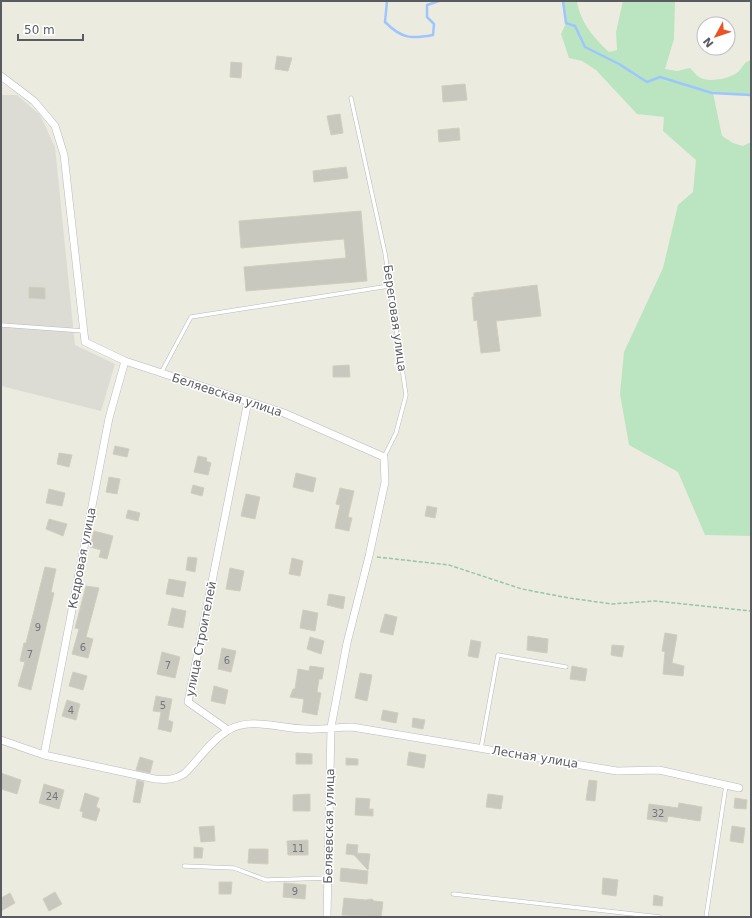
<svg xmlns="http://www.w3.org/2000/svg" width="752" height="918" viewBox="0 0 752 918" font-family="'DejaVu Sans',sans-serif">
	<rect width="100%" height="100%" fill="#ecebe0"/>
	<!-- industrial -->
	<path fill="#dddcd4" d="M1,95h16l23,20 15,32 20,198 40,19 -14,47 -100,-25z"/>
	<!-- green -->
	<path fill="#bbe5c1" d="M563,1h14c3,21 17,37 32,51l8,-2 -1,-18 7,-31h52l-1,38 -9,30 12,2 13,-3c3,3 6,7 9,9 9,6 30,2 39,-5 5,-5 6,-10 13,-12v35l-38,-2 9,43 11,7 10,3 8,-4v394l-46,-1 -27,-63 -49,-27 -9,-51 4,-42 39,-84 15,-63 15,-13 3,-32 -33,-29 1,-14 -27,-3 -41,-44 -14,-9 -13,-3 -8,-24 5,-11z"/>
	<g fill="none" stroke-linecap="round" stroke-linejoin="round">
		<!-- stream -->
		<path stroke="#9dc6ff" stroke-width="2.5" d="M387,1l-2,21c17,17 26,17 48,13l1,-11 -7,-7v-12l12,-4
			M563,1l3,22 9,3 10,21 34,17 28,18 13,-5 52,16 39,2"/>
	</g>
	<!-- building -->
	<path fill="#c9c8bf" stroke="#d1cebe" d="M277,56l15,2 -4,13 -13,-2z
		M231,62l11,1 -1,15 -11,-1z
		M465,84l2,16 -24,2 -1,-16z
		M340,114l3,19 -12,2 -4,-19z
		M459,128l1,12 -21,2 -1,-12z
		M346,167l2,11 -34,4 -1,-11z
		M361,211l6,70 -121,10 -2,-24 102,-9 -2,-19 -103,9 -2,-27z
		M537,285l4,31 -45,5 4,30 -19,2 -4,-33 -3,1 -2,-24h2v-4z
		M29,287l16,1v11l-16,-1z
		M349,365l1,12h-17v-11z
		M115,446l14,3 -2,8 -14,-3z
		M59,453l13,2 -3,12 -12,-3z
		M198,456l9,2 -1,3 5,2 -3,12 -14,-3z
		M296,473l20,5 -3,14 -20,-5z
		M109,477l11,2 -3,15 -11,-2z
		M193,485l11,3 -2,8 -11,-3z
		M340,488l14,3 -6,26 4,1 -3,13 -14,-3 5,-23 -4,-1z
		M49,489l16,4 -3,13 -16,-3z
		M246,494l14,3 -5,22 -14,-3z
		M427,506l10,2 -2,10 -10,-2z
		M128,510l12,3 -2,8 -12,-3z
		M49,519l18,5 -4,12 -17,-7z
		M94,531l19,5 -6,23 -8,-2 2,-7 -11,-3z
		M188,557l9,1 -2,14 -9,-2z
		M292,558l11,3 -3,15 -11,-2z
		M45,567l11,2 -5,23 3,1 -23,97 -13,-4 7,-24 -5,-1 4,-18h2z
		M230,568l14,3 -4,20 -14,-2z
		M169,579l17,3 -3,15 -17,-3z
		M86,586l13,2 -13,49 7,2 -5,19 -16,-4 7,-25 -4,-1z
		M329,594l16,3 -2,12 -16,-4z
		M172,608l14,3 -3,17 -15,-3z
		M303,610l15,3 -3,18 -15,-3z
		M385,614l12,3 -4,18 -13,-3z
		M665,633l12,2 -5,28 12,3 -1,10 -20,-2 2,-22 -3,-1z
		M528,636l20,3 -1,14 -20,-3z
		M310,637l14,4 -3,13 -14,-5z
		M471,640l10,2 -3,16 -10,-2z
		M612,645l12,1 -2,11 -11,-2z
		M222,648l14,3 -5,21 -13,-3z
		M162,652l18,5 -5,21 -18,-4z
		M310,666l14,2 -2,11h-3l-2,13 4,1 -4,22 -15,-3 2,-13 -14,-2 3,-8h2l3,-20 11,2z
		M572,666l15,3 -2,12 -15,-2z
		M73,672l14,4 -4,14 -14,-4z
		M360,673l12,2 -5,26 -12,-3z
		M214,686l14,4 -3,14 -14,-3z
		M156,696l16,3 -4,21 5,2 -2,10 -13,-3 3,-17 -8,-1z
		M67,700l13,4 -4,16 -14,-4z
		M383,710l15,3 -2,10 -15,-3z
		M413,718l12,2 -2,9 -11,-2z
		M409,752l17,3 -2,13 -17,-3z
		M296,753l16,1v10h-16z
		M140,757l13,4 -3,12 -14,-3z
		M346,758l12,1v6h-12z
		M1,773l20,7 -4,14 -16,-5z
		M137,780l7,2 -4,21 -7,-1z
		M589,780l8,1 -2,20 -9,-1z
		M44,784l20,6 -5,19 -20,-6z
		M85,793l14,5 -3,9 4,2 -4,12 -14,-4 1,-5 -3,-1z
		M310,794v17h-17v-16z
		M488,794l15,2 -2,13 -15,-2z
		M356,798l14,1 -1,10h4v7l-18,-1z
		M735,798l12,2 -1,9 -12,-1z
		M679,803l23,4 -2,14 -32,-5 -1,6 -20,-3 2,-15 29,4z
		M214,826l1,15 -14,1 -2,-15z
		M732,826l13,2 -2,15 -13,-2z
		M308,840v15h-20l-1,-14z
		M347,844l11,1 -1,8 13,1 -2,16 -14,-15 -8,-1z
		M194,847l9,1 -1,10h-8z
		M249,849h19v15l-20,-1z
		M341,868l27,3 -1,13 -27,-3z
		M603,878l15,2 -2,16 -14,-2z
		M219,882h13l-1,12h-12z
		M284,883l22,2 -1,14 -22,-2z
		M55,892l7,12 -13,7 -6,-12z
		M10,893l5,10 -14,8v-13z
		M654,895l9,2 -1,9 -9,-1z
		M344,898l22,2 6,-1 2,2 9,1 -2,15 -39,-2z"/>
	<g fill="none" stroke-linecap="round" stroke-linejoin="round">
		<defs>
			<path id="service" d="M351,98l34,155 21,142 -10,38 -12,24
				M1,325l83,6
				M161,373l30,-56 198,-31
				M481,748l17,-93 68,12
				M184,866l50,2 32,12 62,-2
				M453,894l207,23
				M706,917l20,-132"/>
			<path id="minor" d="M1,76l33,25 21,25 9,29 21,187 40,19 159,52 100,44 1,25 -16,74 -22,87 -16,84 -4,190
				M228,730l-40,-28 60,-301
				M1,740l43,15 111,24c11,1 19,1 29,-5 15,-14 25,-32 43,-43 22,-15 54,-2 79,-2 15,1 30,-2 46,-2l265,44 42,-1 80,18
				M44,755l65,-337 16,-57"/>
		</defs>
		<!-- service casing -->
		<use href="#service" stroke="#b8b9bf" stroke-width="4.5"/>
		<!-- minor casing -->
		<use href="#minor" stroke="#b8b9bf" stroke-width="8"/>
		<!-- path -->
		<path stroke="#94c6a9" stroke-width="1.5" stroke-dasharray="4 2" stroke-linecap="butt" d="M377,557l72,8 73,24 47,9 43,6 43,-3 96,10"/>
		<!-- service -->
		<use href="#service" stroke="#fff" stroke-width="3.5"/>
		<!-- minor -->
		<use href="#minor" stroke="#fff" stroke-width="7"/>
	</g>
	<g text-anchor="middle" stroke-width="3" stroke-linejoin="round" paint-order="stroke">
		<!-- number labels -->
		<g font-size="10" fill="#757678">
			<text x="38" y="631">9</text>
			<text x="83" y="651">6</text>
			<text x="30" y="658">7</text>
			<text x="227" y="664">6</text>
			<text x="168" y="669">7</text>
			<text x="163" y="709">5</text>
			<text x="71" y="714">4</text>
			<text x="52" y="800">24</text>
			<text x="658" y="817">32</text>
			<text x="298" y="852">11</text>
			<text x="295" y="895">9</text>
		</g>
		<!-- street labels -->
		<g font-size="12" fill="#595b61" stroke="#fff">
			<text transform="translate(395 318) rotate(82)" y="4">Береговая улица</text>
			<text transform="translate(227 395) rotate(18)" y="4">Беляевская улица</text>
			<text transform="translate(82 558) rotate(-79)" y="4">Кедровая улица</text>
			<text transform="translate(201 639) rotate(-79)" y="4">улица Строителей</text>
			<text transform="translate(535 757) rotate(9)" y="4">Лесная улица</text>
			<text transform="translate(329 826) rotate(-89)" y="4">Беляевская улица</text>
		</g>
	</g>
	<!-- border -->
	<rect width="752" height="918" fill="none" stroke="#595b61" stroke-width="4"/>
	<!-- north arrow -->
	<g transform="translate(716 36) rotate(230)"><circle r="19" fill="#ffffff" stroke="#bdbdc0"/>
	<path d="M0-3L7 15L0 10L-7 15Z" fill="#eb5327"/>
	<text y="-6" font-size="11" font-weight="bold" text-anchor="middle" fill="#595b61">N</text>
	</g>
	<!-- scale -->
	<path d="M18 34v6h65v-6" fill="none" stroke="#595b61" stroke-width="2"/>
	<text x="24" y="34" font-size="12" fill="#595b61" stroke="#ffffff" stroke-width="3" paint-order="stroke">50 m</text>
</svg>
